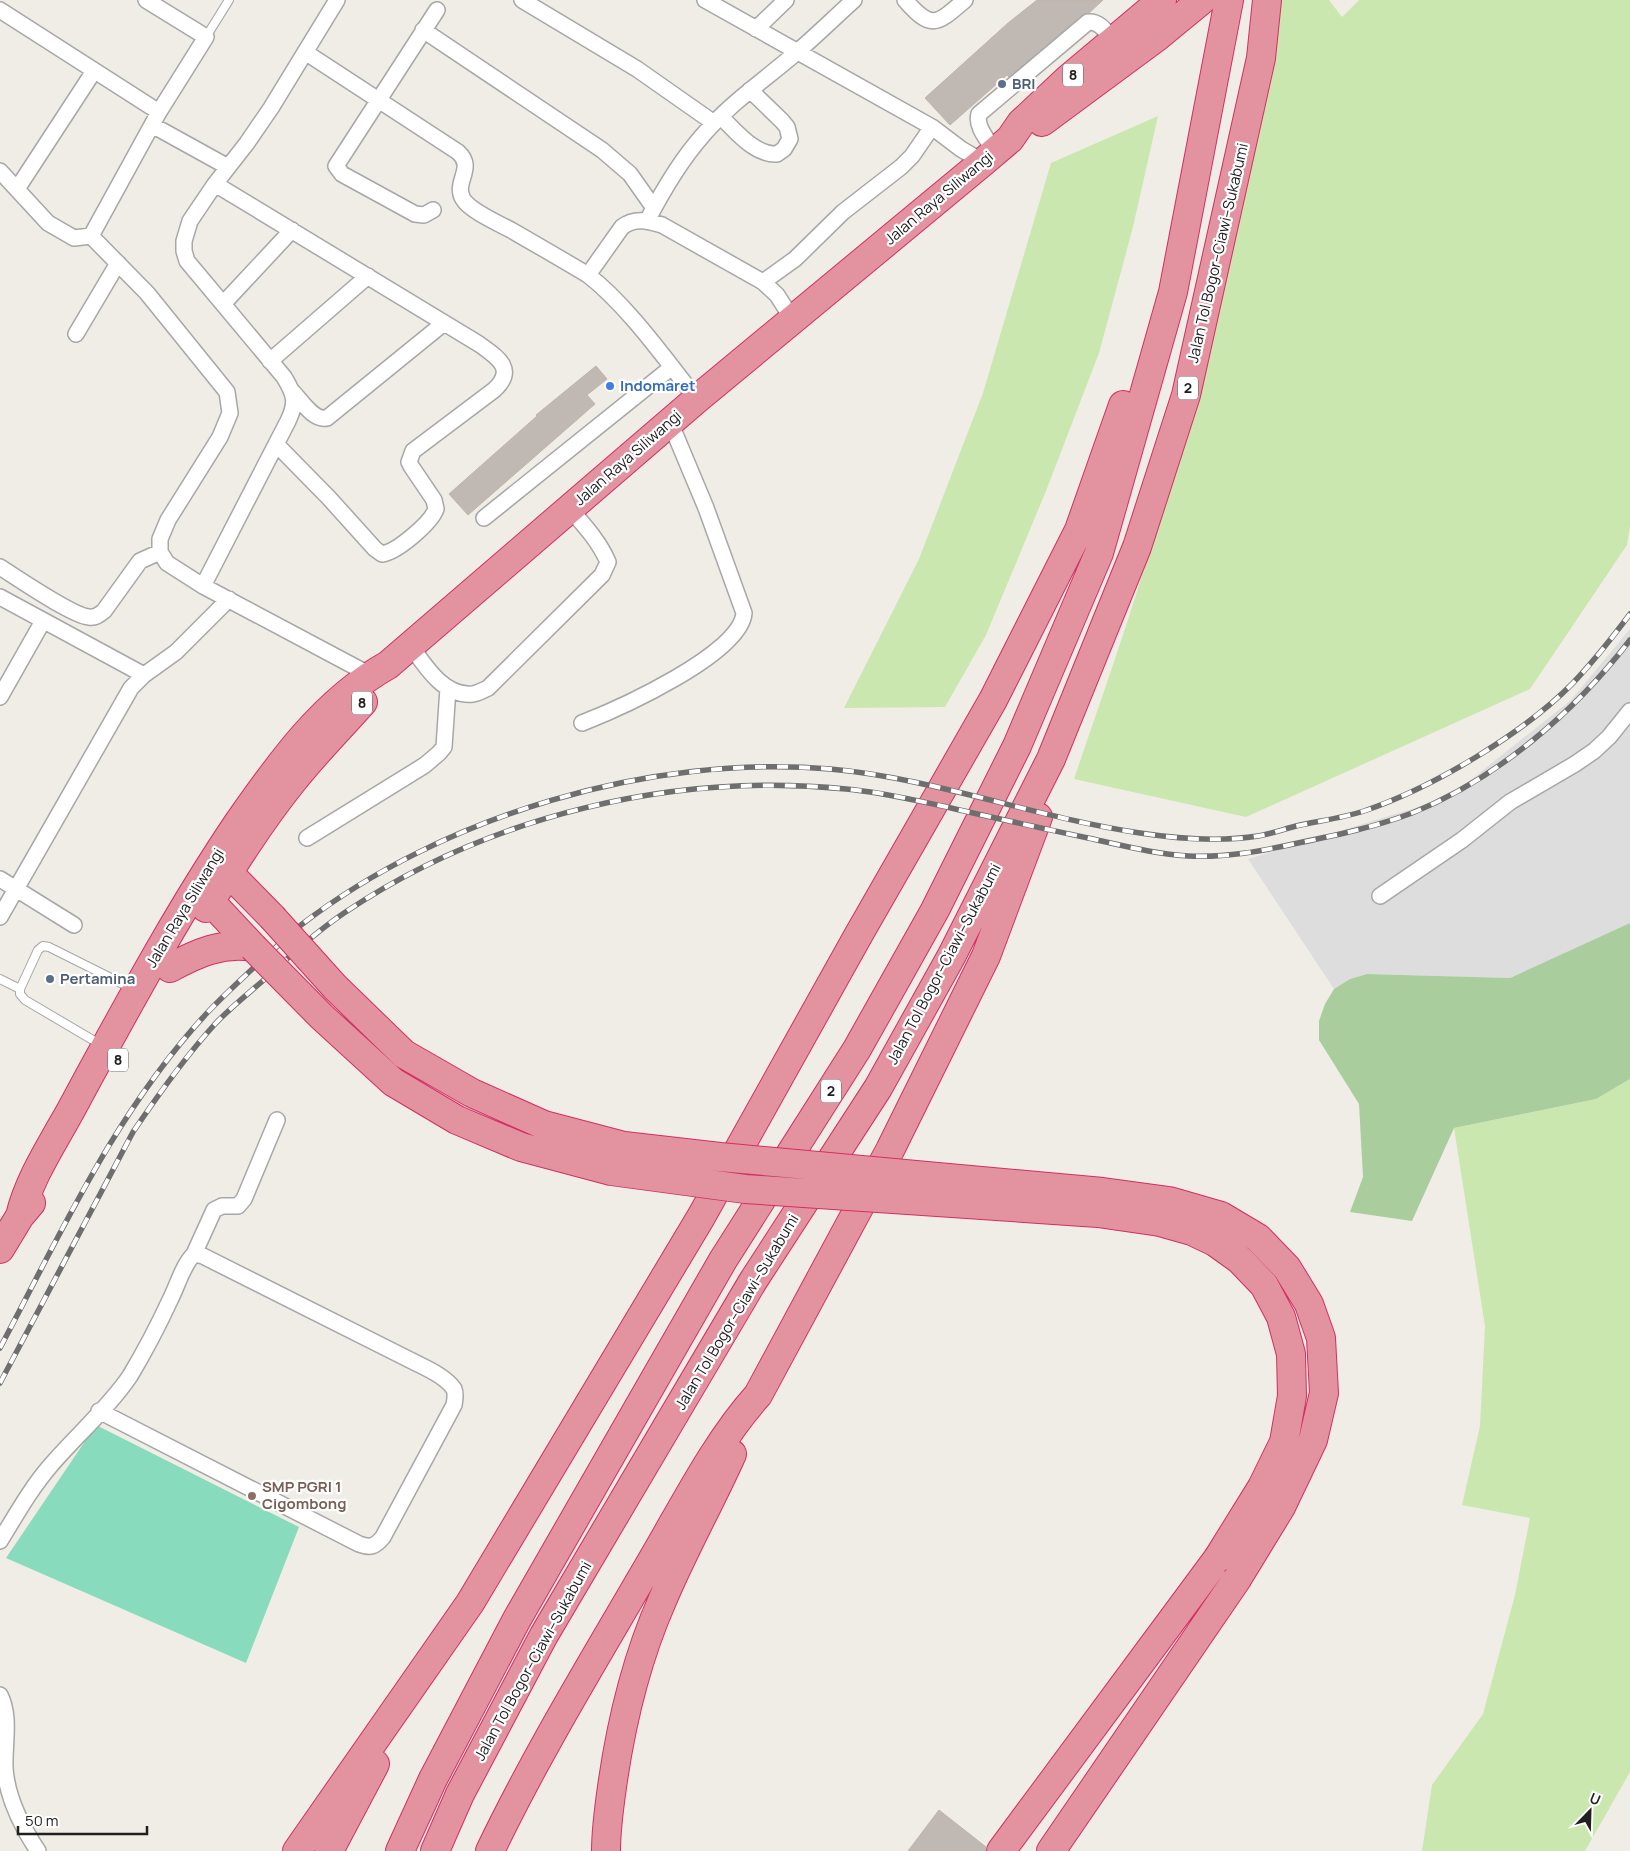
<svg xmlns="http://www.w3.org/2000/svg" width="1630" height="1851" viewBox="0 0 1630 1851" font-family="Manrope,sans-serif">
	<rect width="100%" height="100%" fill="#f0ede6"/>
	<!-- residential -->
	<path fill="#dedddd" d="M1630,629v294l-120,55 -143,-4 -17,5 -16,10 -86,-130 200,-61 123,-98z"/>
	<!-- grass -->
	<path fill="#cae7af" d="M1279,0h50l13,17 17,-17h271v526l-3,19 -97,144 -284,128 -172,-38c23,-68 47,-135 68,-204 59,-188 110,-380 137,-575z
		M1158,116l-25,111 -34,126 -53,138 -60,144 -41,72 -101,1 75,-149 64,-166 68,-230z
		M1630,1079v693l-45,79h-163l10,-66 51,-71 32,-119 15,-77 -68,-13 18,-79 5,-100 -31,-198 142,-29z"/>
	<!-- forest -->
	<path fill="#aacd9d" d="M1630,923v156l-34,20 -142,29 -42,93 -62,-9 13,-35 -4,-73 -40,-64v-19l6,-17 9,-15 16,-10 17,-5 143,4z"/>
	<!-- pitch -->
	<path fill="#88dbbc" d="M96,1425l203,102 -53,136 -240,-105z"/>
	<!-- building -->
	<path fill="#c0b9b3" stroke="#c1b4a9" d="M1037,0h66l-14,13 -7,2 -73,62 -2,-2 -57,50 -25,-27 83,-75z
		M596,366l11,13 -20,16 8,9 -127,111 -19,-21 88,-78 -1,-1z
		M939,1810l47,37v4h-78z"/>
	<g fill="none" stroke-linecap="round" stroke-linejoin="round">
		<defs>
			<path id="lane" d="M206,37l23,-37
				M0,979l20,10
				M120,1056l-95,-56 -5,-6v-5l18,-39 5,-4 6,1 82,41"/>
			<path id="street" d="M146,0l60,37 -47,75 -68,124 56,57 80,99 3,21 -10,24 -52,83 -8,19v13l7,11 36,23 173,92
				M522,0l115,69 77,54
				M705,0l227,127 29,22 22,13
				M905,0c27,31 32,24 60,0
				M0,10l159,102
				M756,29l30,-29
				M423,30l179,120 28,24 24,34
				M305,52l153,100c18,16 -5,30 5,47 7,12 35,24 48,31 26,15 52,30 77,45 40,31 77,84 109,124
				M721,117c15,14 33,38 56,37l7,-5 6,-10 -3,-12 -5,-6 -32,-31
				M152,125l76,42
				M995,152c-6,-11 -20,-25 -16,-38l109,-92c12,-1 18,10 25,18
				M0,171l48,52 26,15 17,-2
				M215,184l264,160c18,13 38,25 15,46l-81,61 -4,11 2,4 23,34 2,9c-5,14 -39,43 -54,45l-7,-5 -46,-51 -53,-54
				M17,189l77,-118
				M433,210l-9,5 -9,-1 -73,-40 -6,-8 101,-156
				M647,221c16,-31 33,-60 56,-86 27,-32 63,-56 94,-83 20,-17 38,-35 57,-52
				M588,275l34,-48c13,-10 26,-6 40,-2l101,57 14,13 16,25
				M763,282l32,-23 48,-47 58,-45 11,-11 20,-29
				M223,304l69,-74
				M76,334l42,-71
				M270,361l98,-85
				M292,391c9,9 21,30 35,27l117,-95
				M484,518l188,-151
				M0,567c17,11 73,49 89,50 6,1 10,-2 15,-6l36,-50 20,-9
				M203,586l85,-165c9,-19 7,-26 -4,-44l-97,-116 -3,-10v-10l6,-20 25,-37 32,-41 24,-35 66,-108
				M0,597l144,78
				M411,646c14,20 33,51 62,48 5,-1 11,-4 15,-6l114,-113 6,-13c-9,-21 -24,-37 -38,-53
				M0,697l43,-76
				M582,723c36,-14 159,-69 162,-110l-38,-105 -36,-86
				M307,838l118,-73 14,-12 5,-6 4,-59
				M0,879l74,46
				M1380,896l82,-56 48,-38 65,-38 19,-13 15,-14 21,-26
				M0,917l131,-229 13,-13 32,-23 53,-53
				M194,1254l20,-44 8,-4h16l6,-7 33,-79
				M0,1541c16,-26 31,-53 51,-76 25,-29 58,-58 79,-89 15,-25 29,-52 41,-78 7,-14 12,-33 23,-44l9,2 213,107c12,6 30,14 38,26 2,5 1,11 0,16l-71,132c-8,10 -13,11 -24,7l-260,-133
				M0,1695c11,22 4,49 5,73 2,30 17,59 33,83"/>
			<path id="highway" d="M1042,122l115,-85 45,-37
				M215,859l57,58
				M195,890l15,11 43,46
				M206,908c27,-43 54,-86 86,-126 22,-28 47,-53 71,-80
				M170,968c27,-15 52,-26 83,-21
				M20,1216c8,-33 26,-62 43,-92 10,-17 19,-35 29,-53 46,-84 92,-168 146,-248 41,-59 86,-122 150,-158l309,-266 286,-237 27,-23 11,-16 47,-44 94,-79
				M0,1249l20,-33 11,-13
				M297,1851l173,-248 231,-386 158,-283 134,-234 86,-170 44,-125
				M329,1851l46,-87
				M400,1851l33,-72 84,-160 206,-359 134,-211 78,-139 82,-164 82,-193 74,-261 56,-292
				M435,1851l25,-57 84,-159 209,-354 125,-193 74,-133 99,-196 86,-212 49,-152 75,-337 6,-58
				M490,1851c47,-98 104,-191 158,-284 34,-57 66,-123 110,-172l132,-245 96,-194 52,-139
				M606,1851c0,-22 3,-43 6,-64 9,-64 24,-127 50,-186 21,-50 48,-98 70,-147
				M1001,1851l217,-293
				M1051,1851l186,-272"/>
		</defs>
		<!-- lane casing -->
		<use href="#lane" stroke="#a7a7a7" stroke-width="10"/>
		<!-- street casing -->
		<use href="#street" stroke="#a7a7a7" stroke-width="18"/>
		<!-- highway casing -->
		<use href="#highway" stroke="#d42e64" stroke-width="30"/>
		<!-- lane -->
		<use href="#lane" stroke="#fff" stroke-width="8"/>
		<!-- street -->
		<use href="#street" stroke="#fff" stroke-width="15"/>
		<!-- highway -->
		<use href="#highway" stroke="#e392a0" stroke-width="28"/>
		<defs>
			<path id="rail" d="M0,1348c62,-117 116,-237 207,-335 18,-19 38,-37 57,-55 13,-11 24,-23 37,-33 143,-110 350,-171 529,-156 104,9 207,49 310,64 39,6 79,9 118,3 13,-2 26,-7 38,-10 23,-5 46,-8 68,-15 68,-23 159,-77 209,-128 21,-22 39,-45 57,-69
				M0,1383l133,-251c25,-37 52,-75 82,-108 16,-17 34,-31 51,-46 25,-23 50,-46 78,-65 146,-98 329,-141 502,-124 34,3 68,11 101,18 47,11 94,21 141,31 33,7 66,16 100,18 37,2 74,-5 110,-13 39,-8 77,-16 114,-30 85,-34 163,-101 218,-173"/>
		</defs>
		<!-- rail casing -->
		<use href="#rail" stroke="#6e6e6e" stroke-width="5.5"/>
		<!-- rail -->
		<use href="#rail" stroke="#fff" stroke-width="4" stroke-dasharray="11" stroke-linecap="butt"/>
		<defs>
			<path id="highway-bridge" d="M272,917l63,70 69,67 68,39 72,32 80,21 96,11 383,35 66,9 52,15 37,22 29,30 22,36 12,34 3,55 -11,47 -32,67 -44,72
				M253,947l69,70 71,65 64,38 64,27 90,24 134,18 353,24 62,9 32,9 23,11 25,18 24,25 17,32 10,37 1,42 -8,46 -22,45 -44,71"/>
		</defs>
		<!-- highway-bridge casing -->
		<use href="#highway-bridge" stroke="#d42e64" stroke-width="30" stroke-linecap="butt"/>
		<!-- highway-bridge -->
		<use href="#highway-bridge" stroke="#e392a0" stroke-width="28"/>
	</g>
	<!-- markers -->
	<g fill="#5c6f8a" stroke="#fff" stroke-width="2">
		<circle cx="1002" cy="84" r="5"/>
		<circle cx="50" cy="979" r="5"/>
	</g>
	<circle fill="#3f7fe0" stroke="#fff" stroke-width="2" cx="610" cy="386" r="5"/>
	<circle fill="#8d6e63" stroke="#fff" stroke-width="2" cx="252" cy="1496" r="5"/>
	<g text-anchor="middle" stroke-width="4.5" stroke-linejoin="round" paint-order="stroke">
		<!-- shield labels -->
		<g fill="#fff" stroke="#636363" stroke-width="1">
			<rect x="1063" y="63.5" width="20" height="23" rx="4"/>
			<rect x="1178" y="376.5" width="20" height="23" rx="4"/>
			<rect x="352" y="691.5" width="20" height="23" rx="4"/>
			<rect x="108" y="1048.5" width="20" height="23" rx="4"/>
			<rect x="821" y="1079.5" width="20" height="23" rx="4"/>
		</g>
		<g font-size="14" font-weight="bold" fill="#202020">
			<text x="1073" y="80">8</text>
			<text x="1188" y="393">2</text>
			<text x="362" y="708">8</text>
			<text x="118" y="1065">8</text>
			<text x="831" y="1096">2</text>
		</g>
		<!-- service labels -->
		<g font-size="15" font-weight="bold" fill="#4e5e75" stroke="#fff" text-anchor="start">
			<text x="1012" y="89">BRI</text>
			<text x="60" y="984">Pertamina</text>
		</g>
		<!-- street labels -->
		<g font-size="15" fill="#202020" stroke="#fff">
			<text transform="translate(939 198) rotate(-40)" y="5">Jalan Raya Siliwangi</text>
			<text transform="translate(1218 253) rotate(-77)" y="5">Jalan Tol Bogor–Ciawi–Sukabumi</text>
			<text transform="translate(628 458) rotate(-41)" y="5">Jalan Raya Siliwangi</text>
			<text transform="translate(185 908) rotate(-59)" y="5">Jalan Raya Siliwangi</text>
			<text transform="translate(944 964) rotate(-62)" y="5">Jalan Tol Bogor–Ciawi–Sukabumi</text>
			<text transform="translate(737 1312) rotate(-59)" y="5">Jalan Tol Bogor–Ciawi–Sukabumi</text>
			<text transform="translate(533 1661) rotate(-61)" y="5">Jalan Tol Bogor–Ciawi–Sukabumi</text>
		</g>
		<!-- shop labels -->
		<g font-size="15" font-weight="bold" fill="#366cbe" stroke="#fff" text-anchor="start">
			<text x="620" y="391">Indomaret</text>
		</g>
		<!-- education labels -->
		<g font-size="15" font-weight="bold" fill="#785e54" stroke="#fff" text-anchor="start">
			<text x="262" y="1492">SMP PGRI 1<tspan x="262" dy="17">Cigombong</tspan></text>
		</g>
	</g>
	<!-- north arrow -->
	<g transform="translate(1590 1811) rotate(23)" stroke="#ffffff" stroke-width="4" paint-order="stroke">
	<path d="M0-4L9 19L0 12L-9 19Z" fill="#202020"/>
	<text y="-8" font-size="14" font-weight="bold" text-anchor="middle" fill="#202020">U</text>
	</g>
	<!-- scale -->
	<path d="M18 1826v8h129v-8" fill="none" stroke="#202020" stroke-width="2.5"/>
	<text x="25" y="1826" font-size="15" fill="#202020" stroke="#ffffff" stroke-width="4" paint-order="stroke">50 m</text>
</svg>
